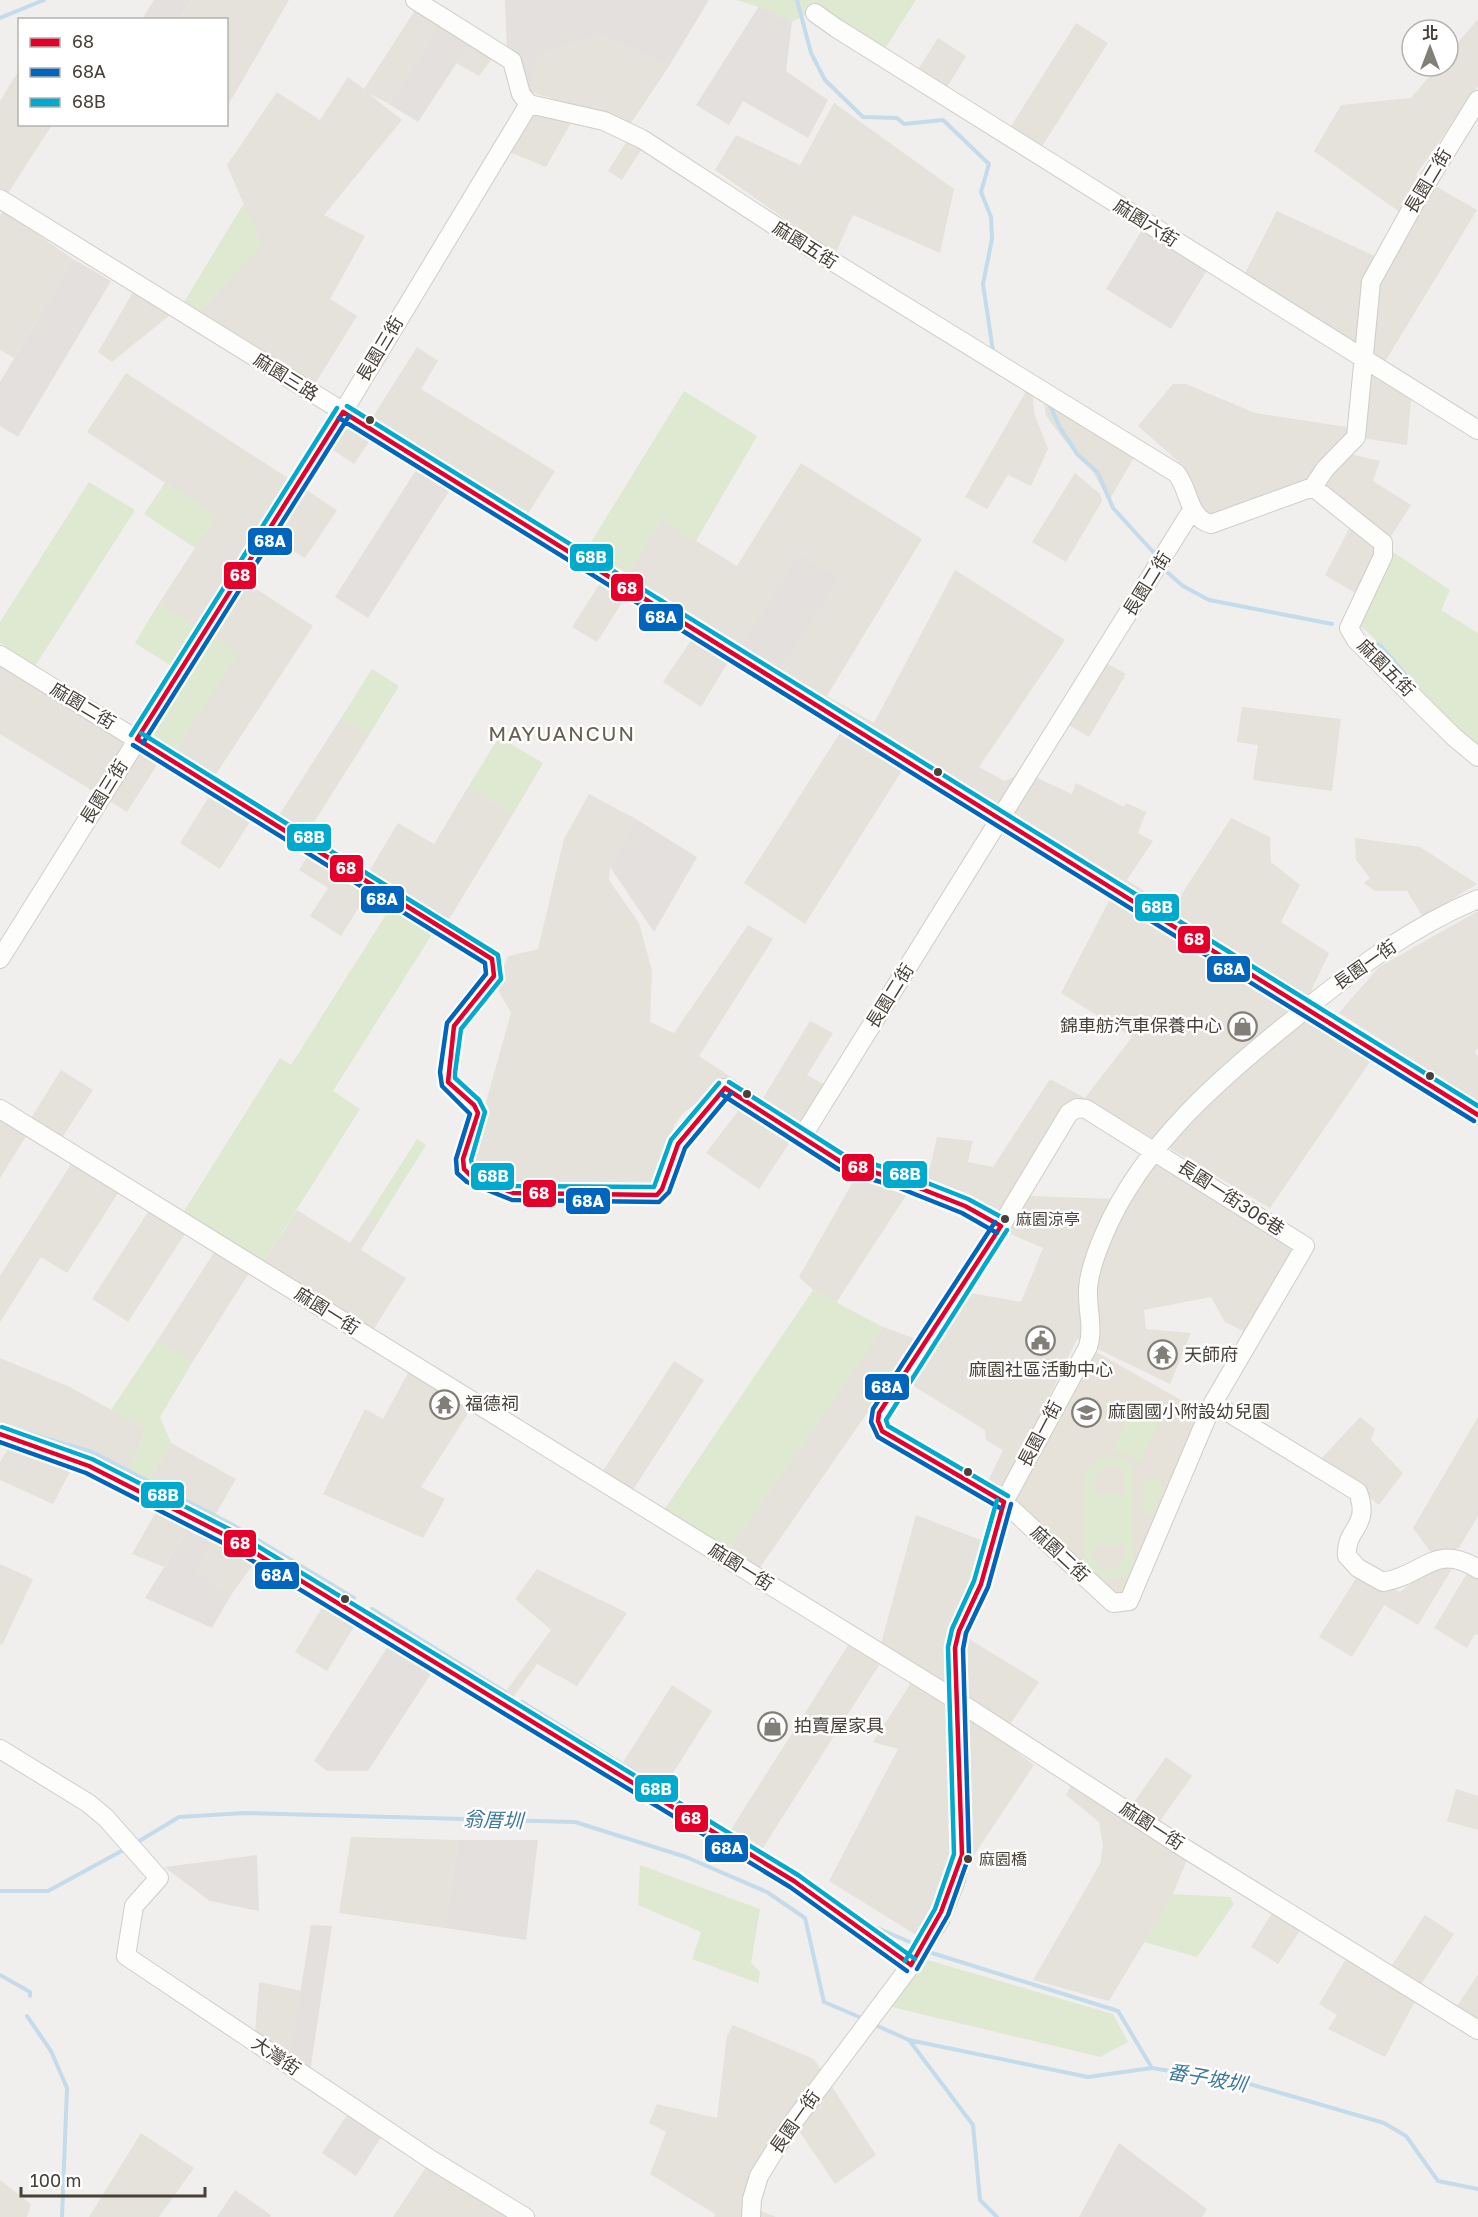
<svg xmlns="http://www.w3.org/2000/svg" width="1478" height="2217" viewBox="0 0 1478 2217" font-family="'Golos Text','Noto Sans TC',sans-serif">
	<rect width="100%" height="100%" fill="#f1efed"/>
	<!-- residential -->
	<path fill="#e5e1db" d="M191,0h98l-62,107 -1,-87h-46z
		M417,7l24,15 -52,82 -21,-11 34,27 -78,95 41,21 -35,63 27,17 -42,68 -116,-72 62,-67 -34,-80 50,-73 43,28 28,-43 16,12z
		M1478,19v67l-62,89 61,35 -94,155 -139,-90 33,-64 102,47 26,-42 -91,-65 27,-46 70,-7 27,-32h10v-12z
		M1076,23l32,20 -69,108 -31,-20z
		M599,34l70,32 -38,57 -104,-32 10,-36z
		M938,38l28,18 -21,35 -29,-18z
		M471,41l24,14 -16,21 -23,-13z
		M19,70l1,54 32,1 -44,68 -8,-5v-87z
		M834,103l120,86 -14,64 -87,-38 -18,39 -120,-84 21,-35 64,30z
		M530,108l42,13 -26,46 -39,-16z
		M629,138l14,9 -21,33 -14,-9z
		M3,210l70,49 -59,99 -14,-8v-134z
		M133,292l38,22 -59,48 -14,-10z
		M417,347l21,14 -17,28 134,82 -28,44 -156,-95z
		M1365,365l47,24 -5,56 -45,-7z
		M126,373l211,137 -32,48 -29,-18 -29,43 66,43 -99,151 -39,-26 63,-97 -79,-51 57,-87 -129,-84z
		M1173,384h13l69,29 92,14 6,9 -11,16 38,9 -7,20 38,24 -23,36 5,11 -2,10 -24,38 -42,-25 25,-48 -48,-37 -86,29 -15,-9 -20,-46 -43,-38z
		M1028,388l5,9 1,16 14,36 -17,37 -23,-11 -21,34 -22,-12z
		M1044,402l93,50 -28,49 -20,-36 -24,-24 -19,-25z
		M345,417l28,19 -19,28 -28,-19z
		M801,463l121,76 -95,157 47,27 81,-153 110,70 -86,127 26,14 19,-9 48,22 4,-11 48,24 2,-4 20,9 -8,21 15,8 -26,39 45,29 59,-91 39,19 1,25 29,23 -19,37 48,31 -17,36 -4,28 66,39 -104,152 -175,-104 -19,11 -47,81 86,3 47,-41 140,84 -57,90 -20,-10 -14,-25 -67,13 2,19 45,4 -21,51 -93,-45 -75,155 -14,-13 15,-31 -17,-10 -1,-10 -91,-56 -137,198 -30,-19 156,-226 33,12 33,-50 72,13 22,-54 -134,-57 -73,112 -23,-13 -14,-13 60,-106 65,22 13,-56 36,4 -5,21 25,5 57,-88 35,19 47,-61 -71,-44 51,-98 -209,-126 -98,155 -61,-41 96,-150 -110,-74 -29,48 -38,-25 39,-58 -77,-47 36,-58 76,47z
		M1075,473l25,21 2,7 -36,61 -34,-20z
		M602,580l25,15 -30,47 -25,-15z
		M1099,659l27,15 -37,63 -27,-16z
		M0,660l162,97 -35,55 -127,-78z
		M1242,707l99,12 -9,72 -79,-11 5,-35 -21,-3z
		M341,718l28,17 -63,100 -28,-18z
		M468,787l45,27 -65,107 -80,-48 30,-50 36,21z
		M214,789l40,26 -34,54 -40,-26z
		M589,794l47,25 -26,48 -1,13 30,43 13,48 -2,51 24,11 74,-108 25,14 -74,117 64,42 47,-77 23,12 -26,42 20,11 -68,103 -53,-36 32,-42 -29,-18 -27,21 -8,12 -17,54 -4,5 -128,2 -53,-13 -4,-8 43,-153 -15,-27 12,-30 30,-7 26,-110z
		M1355,838l65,9 57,37 -54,33 -16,-26h-32l-11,-8 6,-5 -14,-18z
		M311,850l60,38 -30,48 -31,-20 18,-28 -29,-18z
		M1478,911v137l-3,5 3,3v46l-139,-89 40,-46z
		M61,1070l32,20 -33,51 -30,-21z
		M0,1115l28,18 -28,45z
		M73,1161l47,29 -53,83 -26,-16 -41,65v-46z
		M150,1209l36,23 -58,90 -36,-23z
		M297,1210l53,33 18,-27 10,6 -17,28 45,28 -36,57 -109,-69z
		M215,1251l34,22 -57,90 -35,-22z
		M0,1358l70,29 76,42 -18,43 -77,-34 -51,-14z
		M674,1361l30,19 -73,113 -30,-19z
		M410,1369l62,38 -51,80 24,12 -22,39 -100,-44 42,-85 18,10z
		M1360,1417l15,12 -4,11 32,33 -24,32 -59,-45z
		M1478,1417v99l-19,32 -27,6 -19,-26z
		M12,1442l60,26 -19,36 -53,-24v-18z
		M171,1443l65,36 -22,38 -65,-36z
		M158,1508l34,14 -28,45 -32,-13z
		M916,1515l70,27 -25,92 78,48 -39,57 34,26 -68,102 -50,68 -87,-54 69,-132 -25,-7 45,-70 -38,-25z
		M217,1537l38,25 -24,33 -35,-25z
		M1447,1554l9,8 -38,63 -34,-20 -32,52 -33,-20 41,-65 40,20z
		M0,1564l33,15 -31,66 -2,-1z
		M537,1569l90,44 -50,73 -40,-22 -25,35 -8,-5 47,-64 -36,-31z
		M1469,1570l9,5v60l-3,-1 -8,14 -33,-20z
		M326,1601l32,19 -31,51 -32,-19z
		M850,1642l31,20 -120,189 -31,-20z
		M672,1685l40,26 -49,78 -41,-25z
		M1166,1757l26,19 -32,45 -26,-19z
		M1074,1779l117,71 -18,44 -64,107 -76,-21 67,-116 3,-18 -4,-24 -33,-27z
		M1456,1789l22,7v34l-31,-9z
		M351,1837l107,3 -13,88 -106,-15z
		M1275,1908l28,18 -25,38 -27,-17z
		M1425,1915l29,19 -33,50 -29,-19z
		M1349,1954l69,42 -33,61 -57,-28 9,-14 -18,-11z
		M1478,1974v43l-3,4 -19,-13z
		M259,1982l43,9 -12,67 -35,-25z
		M733,2025l81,34 62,96 -41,29 -38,-56 -33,49 -8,32 20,8h-62l1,-3 -65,-40 16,-42 -17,-9 8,-19 60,14 10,-82z
		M141,2133l53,35 -35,49h-70z
		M430,2161l86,56h-123z
		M0,2180l31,24 -4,13h-27z"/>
	<!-- industrial -->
	<path fill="#e3e0dd" d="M154,0h37l-11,19h-38z
		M505,0h204l-40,66 -70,-32 -61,21 -11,36 -20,-41z
		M759,6l33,16 -6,49 42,29 -20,38 -65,-37 -14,24 -33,-20z
		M441,22l30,19 -53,81 -29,-18z
		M1144,227l65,40 -38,62 -65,-40z
		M73,259l38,22 -93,156 -18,-11v-44z
		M420,464l33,21 -85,133 -33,-21z
		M799,555l38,24 -57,90 -38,-24z
		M636,819l61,38 -43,75 -44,-65z
		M192,1522l25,15 -21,33 35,25 -19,33 -67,-30z
		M392,1640l42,29 -66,102h-41l-13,-10z
		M458,1840h80l-12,100 -81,-12z
		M257,1855l2,56 -49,-10 -46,-34z
		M311,1925l21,1 -22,146 -20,-14z
		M351,2109l34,22 -29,45 -34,-23z
		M1119,2143l88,66 -5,8h-123z
		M235,2190l36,25 -1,2h-53z"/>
	<!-- education -->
	<path fill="#e7e2d9" d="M1091,1349l113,64 -77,183 -13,1 -103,-94z"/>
	<!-- green -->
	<path fill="#dfe8d0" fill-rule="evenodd" d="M736,0h180l-34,53 -75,-39 -15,8 -30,-14z
		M244,203l17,42 -62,67 -15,-10z
		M684,391l73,45 -61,105 -35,-22 -36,58 -40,-25z
		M89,482l46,28 -100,156 -35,-23v-21z
		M165,483l51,33 -21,32 -51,-34z
		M1393,552l57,38 -9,20 37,23v112l-24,-15 -82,-94 -18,-15 37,-59z
		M159,603l39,25 -25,39 -38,-24z
		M209,635l30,19 -64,97 -29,-19z
		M372,669l27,17 -30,49 -28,-17z
		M499,737l44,26 -30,51 -45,-27z
		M394,902l42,26 -103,163 27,18 -99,157 -80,-50 99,-158 11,7z
		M417,1139l9,6 -48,77 -10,-6z
		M813,1290l70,37 -156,226 -65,-40z
		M157,1341l35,22 -32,54 11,26 -22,38 -21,-9 18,-43 -35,-19z
		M1131,1409l27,13 -17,39 -28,-12z
		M1112,1456l22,7v113c-11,1 -20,3 -33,3l-17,-16v-85c2,-14 15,-20 28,-22zM1106,1466h9l7,4 2,24h-30c0,-13 -1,-21 12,-28zM1094,1546h30c1,17 -4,24 -22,23l-8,-9z
		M1150,1476l14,8 -11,31 -9,-1 -1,-26z
		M640,1865l120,44 -9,54 9,9 -2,11 -66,-24 9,-27 -63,-27z
		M1173,1894l57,3 4,7 -37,53 -53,-15z
		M924,1959l189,55 15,28 -28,15 -208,-50z"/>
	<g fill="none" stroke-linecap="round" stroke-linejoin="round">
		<!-- stream -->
		<path stroke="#c3dbea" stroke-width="4" d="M797,0l14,53 14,27 38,37 34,1 7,6 39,-4 46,44 -8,28 10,25 1,22 -9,45 10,67 3,2
			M0,18l44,-18
			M1050,405l9,21 18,28 21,19 15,35 42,46
			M1167,572l16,14 26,14 123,24
			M1367,640l13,5 35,41
			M0,1425l92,27 141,73 121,73
			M372,1609l133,83
			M522,1702l216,134
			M136,1843l43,-26 65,-4 331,9 111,35 81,35 38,26 19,84 40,17
			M0,1891h48l79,-43
			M868,1924l44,19
			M932,1953l186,58 34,57
			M0,1975l30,17v4
			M27,2016l24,35 16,37 -5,129
			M873,2024l36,16 179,37 64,-9 94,15 138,40 22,13 32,45 40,8
			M909,2040l64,85 7,75 17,17"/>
		<defs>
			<path id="minor" d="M415,0l97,61 9,33 8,10 75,17 38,18 138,90 396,244c14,16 11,45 35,51l102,-37 12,-18 31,-32 15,-155 47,-85 60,-97
				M815,13l21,15 642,402
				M0,199l1478,916
				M1313,487l70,56v13l-34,72 7,12 98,97 24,20
				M0,655l492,304 2,17 -40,50 -7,47 1,9 26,23 4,8 -15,46 1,10 6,6 43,18 144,2 5,-6 16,-45 47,-56 116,74 58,18 66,26 36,20
				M0,959l343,-547 186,-308
				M1077,1108l9,1 219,137 -92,157 -84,198 -16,2 -109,-101 -122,-71 -4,-10 1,-8 122,-187 68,-113z
				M0,1109l956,591 225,146 297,184
				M802,1137l390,-627
				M1213,1403l145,89c13,36 -13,35 -11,64l11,12 25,14c42,-7 51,-40 95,-13
				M0,1434c81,23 155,63 229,103l565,344 117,84
				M0,1749l88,54 18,15 53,60 -25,28 -8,50 304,203 95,58
				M751,2217l1,-18 7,-23 29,-47 123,-164 29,-45 15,-37 7,-28v-37l-7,-170 4,-17 22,-47 23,-82 84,-155c6,-19 -1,-38 0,-58 1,-17 10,-41 17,-57 38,-88 117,-156 191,-215 56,-46 115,-90 182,-118"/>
		</defs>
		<!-- minor casing -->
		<use href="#minor" stroke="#cfcdca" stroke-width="20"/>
		<!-- minor -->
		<use href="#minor" stroke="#fdfdfc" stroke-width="18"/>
		<defs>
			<path id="bus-1" d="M343,412l1135,703
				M137,739l355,220 2,17 -40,50 -6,56 26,23 4,8 -15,46 1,10 6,6 43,18 144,2 5,-6 16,-45 47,-56
				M137,739l206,-327
				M725,1088l116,74 58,18 66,26 36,20
				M1001,1226l-122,187 -1,8 4,10 122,71
				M0,1434l89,32 140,71 565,344 117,84
				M911,1965l30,-53 21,-57 -7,-207 4,-17 22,-47 23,-82"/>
			<path id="bus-2" d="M339,418l1135,703
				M143,743l206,-327
				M133,745l352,218 1,11 -39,49 -7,49 2,14 28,28 -14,45 1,14 10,9 45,18 147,2 10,-10 16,-44 46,-55
				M721,1094l117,75 59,18 65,26 35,20
				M995,1222l-122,187 -2,13 7,15 122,71
				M0,1442l86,31 139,71 565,343 117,84
				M917,1969l31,-54 21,-59 -6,-207 3,-16 22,-46 23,-83"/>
			<path id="bus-3" d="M347,406l1131,700
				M141,733l357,222 3,24 -40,50 -6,44v5l24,22 6,12 -14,48 3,9 41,17 139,1 17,-47 48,-57
				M131,735l206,-327
				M729,1082l115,73 58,18 66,26 37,20
				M1007,1230l-121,190 2,6 120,70
				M2,1427l90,32 141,72 565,344 117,84
				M905,1961l30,-52 19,-55 -6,-207 4,-18 22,-48 23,-81"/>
		</defs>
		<!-- bus-1 casing -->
		<use href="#bus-1" stroke="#fff" stroke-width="9"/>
		<!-- bus-2 casing -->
		<use href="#bus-2" stroke="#fff" stroke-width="9"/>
		<!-- bus-3 casing -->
		<use href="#bus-3" stroke="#fff" stroke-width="9"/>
		<!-- bus-1 -->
		<use href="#bus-1" stroke="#e4002b" stroke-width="4.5"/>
		<!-- bus-2 -->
		<use href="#bus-2" stroke="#0065bd" stroke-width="4.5"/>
		<!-- bus-3 -->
		<use href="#bus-3" stroke="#00a9ce" stroke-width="4.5"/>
	</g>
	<!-- icons -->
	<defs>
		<symbol id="shop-ring" viewBox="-11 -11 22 22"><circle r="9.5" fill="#fff" stroke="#827e78" stroke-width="1.5"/><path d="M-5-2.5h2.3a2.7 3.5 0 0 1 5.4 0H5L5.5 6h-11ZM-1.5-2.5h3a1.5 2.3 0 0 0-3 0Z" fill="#827e78"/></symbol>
		<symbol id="civic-ring" viewBox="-11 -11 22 22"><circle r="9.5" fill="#fff" stroke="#827e78" stroke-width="1.5"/><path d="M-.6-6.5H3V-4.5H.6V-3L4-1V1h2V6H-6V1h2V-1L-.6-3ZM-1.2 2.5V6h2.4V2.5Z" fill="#827e78"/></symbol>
		<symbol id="temple-ring" viewBox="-11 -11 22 22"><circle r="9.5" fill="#fff" stroke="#827e78" stroke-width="1.5"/><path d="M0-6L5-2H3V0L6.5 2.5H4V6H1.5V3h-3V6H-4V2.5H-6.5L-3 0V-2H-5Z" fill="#827e78"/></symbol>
		<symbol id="school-ring" viewBox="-11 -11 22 22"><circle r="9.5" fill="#fff" stroke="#827e78" stroke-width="1.5"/><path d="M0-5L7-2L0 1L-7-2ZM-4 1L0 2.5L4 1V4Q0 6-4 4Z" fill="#827e78"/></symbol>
	</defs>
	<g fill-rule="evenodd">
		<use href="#shop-ring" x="1226" y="1010" width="33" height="33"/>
		<use href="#civic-ring" x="1024" y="1324" width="33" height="33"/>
		<use href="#temple-ring" x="1146" y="1338" width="33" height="33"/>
		<use href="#temple-ring" x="428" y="1388" width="33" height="33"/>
		<use href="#school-ring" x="1070" y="1396" width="33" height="33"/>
		<use href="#shop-ring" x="756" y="1710" width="33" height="33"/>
	</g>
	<!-- markers -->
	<g fill="#474139" stroke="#fff" stroke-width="2">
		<circle cx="370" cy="420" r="5"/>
		<circle cx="938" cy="772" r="5"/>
		<circle cx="1430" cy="1076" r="5"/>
		<circle cx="747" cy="1094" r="5"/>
		<circle cx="1005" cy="1219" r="5"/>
		<circle cx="968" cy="1472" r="5"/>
		<circle cx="345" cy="1599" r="5"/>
		<circle cx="968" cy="1859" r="5"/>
	</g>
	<g text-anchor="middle" stroke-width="5" stroke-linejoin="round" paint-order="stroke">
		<!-- bus labels -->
		<g font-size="16" fill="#474139" stroke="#fff" text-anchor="start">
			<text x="1016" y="1225">麻園涼亭</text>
			<text x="979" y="1865">麻園橋</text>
		</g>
		<!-- street labels -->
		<g font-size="18" fill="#474139" stroke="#fff">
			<text transform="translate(1428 181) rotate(-59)" y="6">長園二街</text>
			<text transform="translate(1146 223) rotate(32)" y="6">麻園六街</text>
			<text transform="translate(805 245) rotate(32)" y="6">麻園五街</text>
			<text transform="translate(380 349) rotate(-59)" y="6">長園三街</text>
			<text transform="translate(286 377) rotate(32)" y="6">麻園三路</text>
			<text transform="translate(1147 584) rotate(-58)" y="6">長園二街</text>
			<text transform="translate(1386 668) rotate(45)" y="6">麻園五街</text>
			<text transform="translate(83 706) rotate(31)" y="6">麻園二街</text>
			<text transform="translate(104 792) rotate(-58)" y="6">長園三街</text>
			<text transform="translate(1365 965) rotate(-35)" y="6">長園一街</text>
			<text transform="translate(890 996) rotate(-58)" y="6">長園二街</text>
			<text transform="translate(1231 1198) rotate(33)" y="6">長園一街306巷</text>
			<text transform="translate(327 1311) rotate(32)" y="6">麻園一街</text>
			<text transform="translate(1040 1434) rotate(-62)" y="6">長園一街</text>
			<text transform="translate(1060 1554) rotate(43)" y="6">麻園二街</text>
			<text transform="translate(741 1567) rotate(32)" y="6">麻園一街</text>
			<text transform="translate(1152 1826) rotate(33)" y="6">麻園一街</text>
			<text transform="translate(276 2056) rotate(34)" y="6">大灣街</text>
			<text transform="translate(795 2122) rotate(-55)" y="6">長園一街</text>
		</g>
		<!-- poi labels -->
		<g font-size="18" fill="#474139" stroke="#fff" text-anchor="start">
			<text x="1222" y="1032" text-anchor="end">錦車舫汽車保養中心</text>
			<text x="1184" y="1361">天師府</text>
			<text x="1041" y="1376" text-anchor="middle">麻園社區活動中心</text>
			<text x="465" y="1410">福德祠</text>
			<text x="1108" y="1418">麻園國小附設幼兒園</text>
			<text x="794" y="1732">拍賣屋家具</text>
		</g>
		<!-- water labels -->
		<g font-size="20" font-style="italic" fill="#3d7a9f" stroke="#fff">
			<text transform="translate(493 1820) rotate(2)" y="7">翁厝圳</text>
			<text transform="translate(1207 2078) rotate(10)" y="7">番子坡圳</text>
		</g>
		<!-- quarter labels -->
		<g font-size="21" letter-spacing="1.5" fill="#685e52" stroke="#fff">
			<text x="562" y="741">MAYUANCUN</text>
		</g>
	</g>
	<g stroke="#fff" stroke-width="2">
		<rect x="247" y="527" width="46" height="29" rx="6" fill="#0065bd"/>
		<rect x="569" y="543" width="45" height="29" rx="6" fill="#00a9ce"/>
		<rect x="223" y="561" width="34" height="29" rx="6" fill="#e4002b"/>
		<rect x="610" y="573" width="34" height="29" rx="6" fill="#e4002b"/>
		<rect x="638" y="603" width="46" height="29" rx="6" fill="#0065bd"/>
		<rect x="286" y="823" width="46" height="29" rx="6" fill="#00a9ce"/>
		<rect x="329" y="854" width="35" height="29" rx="6" fill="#e4002b"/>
		<rect x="360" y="885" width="45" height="29" rx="6" fill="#0065bd"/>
		<rect x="1134" y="893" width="46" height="29" rx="6" fill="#00a9ce"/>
		<rect x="1177" y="925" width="34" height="29" rx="6" fill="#e4002b"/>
		<rect x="1206" y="955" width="45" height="28" rx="6" fill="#0065bd"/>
		<rect x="841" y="1153" width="34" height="29" rx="6" fill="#e4002b"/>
		<rect x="882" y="1160" width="46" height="29" rx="6" fill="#00a9ce"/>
		<rect x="470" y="1162" width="45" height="29" rx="6" fill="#00a9ce"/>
		<rect x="522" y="1179" width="35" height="29" rx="6" fill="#e4002b"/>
		<rect x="565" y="1187" width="46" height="28" rx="6" fill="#0065bd"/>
		<rect x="864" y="1373" width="46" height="28" rx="6" fill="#0065bd"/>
		<rect x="140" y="1481" width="45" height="28" rx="6" fill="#00a9ce"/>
		<rect x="223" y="1529" width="34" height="29" rx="6" fill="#e4002b"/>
		<rect x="254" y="1561" width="46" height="29" rx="6" fill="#0065bd"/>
		<rect x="634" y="1774" width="45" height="29" rx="6" fill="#00a9ce"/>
		<rect x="674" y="1804" width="35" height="29" rx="6" fill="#e4002b"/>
		<rect x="704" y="1834" width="45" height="29" rx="6" fill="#0065bd"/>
	</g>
	<g font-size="16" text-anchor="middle" font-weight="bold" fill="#fff">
		<text x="270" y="547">68A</text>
		<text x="591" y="563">68B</text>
		<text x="240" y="581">68</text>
		<text x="627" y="594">68</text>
		<text x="661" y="623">68A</text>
		<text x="309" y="843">68B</text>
		<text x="346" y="874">68</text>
		<text x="382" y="905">68A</text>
		<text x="1157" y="913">68B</text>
		<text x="1194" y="945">68</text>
		<text x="1229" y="975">68A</text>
		<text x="858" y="1173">68</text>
		<text x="905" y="1180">68B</text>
		<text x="493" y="1182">68B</text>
		<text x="539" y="1199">68</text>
		<text x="588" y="1207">68A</text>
		<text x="887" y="1393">68A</text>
		<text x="163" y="1501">68B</text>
		<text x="240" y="1549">68</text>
		<text x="277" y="1581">68A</text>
		<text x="656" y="1795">68B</text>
		<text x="691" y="1824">68</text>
		<text x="727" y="1854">68A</text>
	</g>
	<!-- legend -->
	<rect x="18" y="18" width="210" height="108" fill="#ffffff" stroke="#b5b3b0" stroke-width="1.5"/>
	<rect x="30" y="38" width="30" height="9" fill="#e4002b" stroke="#b5b3b0" stroke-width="1.5"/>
	<text x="72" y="48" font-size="18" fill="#474139">68</text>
	<rect x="30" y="68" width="30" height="9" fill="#0065bd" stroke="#b5b3b0" stroke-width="1.5"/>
	<text x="72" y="78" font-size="18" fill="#474139">68A</text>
	<rect x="30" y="98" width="30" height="9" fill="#00a9ce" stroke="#b5b3b0" stroke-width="1.5"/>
	<text x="72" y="108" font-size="18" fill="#474139">68B</text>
	<!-- north arrow -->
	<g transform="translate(1430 48)"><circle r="28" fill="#ffffff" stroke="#b5b3b0" stroke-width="1.5"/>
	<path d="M0-4.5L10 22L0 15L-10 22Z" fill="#827e78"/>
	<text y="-9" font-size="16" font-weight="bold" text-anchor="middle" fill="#474139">北</text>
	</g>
	<!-- scale -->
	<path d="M21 2187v9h184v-9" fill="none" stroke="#474139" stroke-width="3"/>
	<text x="30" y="2187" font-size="18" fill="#474139" stroke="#ffffff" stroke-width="4.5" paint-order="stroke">100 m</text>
</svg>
